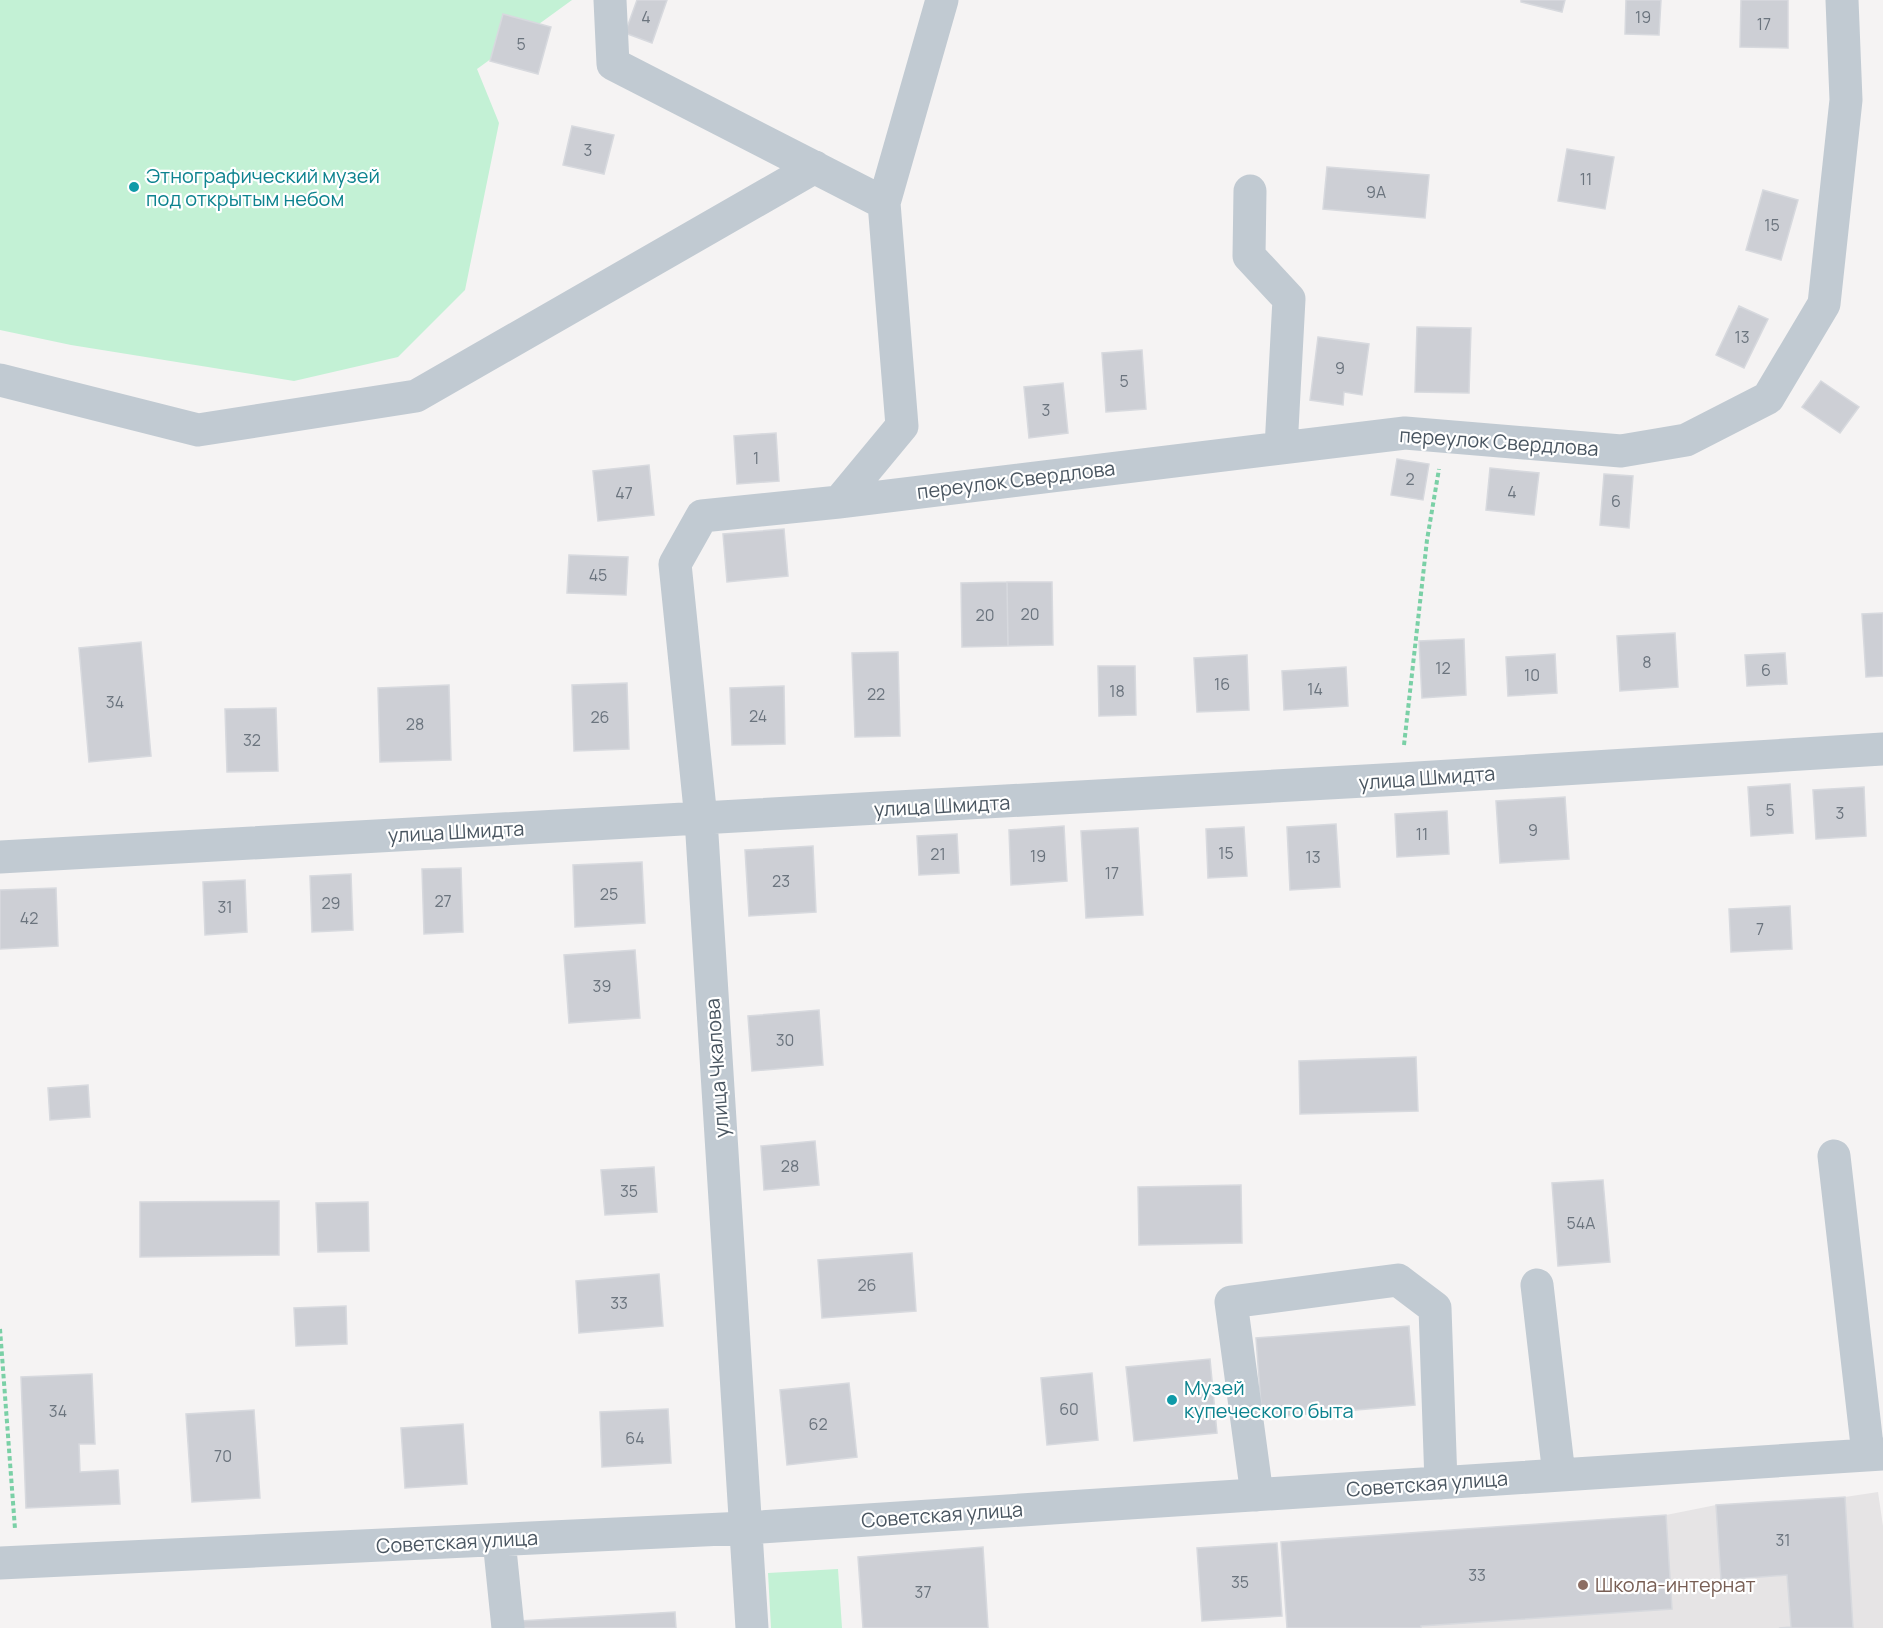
<svg xmlns="http://www.w3.org/2000/svg" width="1883" height="1628" viewBox="0 0 1883 1628" font-family="Manrope,sans-serif">
	<rect width="100%" height="100%" fill="#f5f3f3"/>
	<!-- education -->
	<path fill="#e6e4e5" d="M1878,1492l5,34v102h-596l-6,-86 385,-27 50,-10 129,-8z"/>
	<!-- green -->
	<path fill="#c3f1d5" d="M0,0h572l-95,69 22,54 -34,167 -67,67 -104,24 -223,-36 -71,-15z
		M838,1569l4,59h-71l-3,-55z"/>
	<!-- building -->
	<path fill="#cdcfd5" stroke="#d7d9de" stroke-width="1.5" d="M637,0h30l-15,43 -27,-10z
		M1521,0h44l-3,12 -41,-10z
		M1626,0h35l-2,35 -34,-1z
		M1741,0h47v48l-48,-1z
		M503,14l48,13 -13,47 -48,-13z
		M572,126l42,9 -10,39 -41,-9z
		M1567,149l47,8 -9,52 -47,-8z
		M1327,167l102,8 -4,43 -102,-9z
		M1763,190l35,10 -17,60 -35,-10z
		M1739,306l29,13 -24,49 -28,-13z
		M1417,327l54,1 -2,65 -54,-1z
		M1318,337l51,7 -7,51 -18,-3 -1,13 -33,-5z
		M1142,350l4,59 -40,3 -4,-59z
		M1821,381l38,26 -19,26 -38,-26z
		M1063,383l5,50 -39,5 -5,-51z
		M776,433l3,48 -42,3 -3,-48z
		M1397,459l32,5 -6,36 -32,-5z
		M649,465l5,50 -56,6 -5,-50z
		M1490,468l49,5 -5,42 -48,-5z
		M1604,474l29,2 -4,52 -29,-3z
		M784,529l4,47 -61,6 -4,-48z
		M569,555l59,2 -2,38 -59,-2z
		M1007,582h45l1,63 -45,1z
		M1007,582l1,64 -46,1 -1,-64z
		M1883,613v63l-17,1 -4,-63z
		M1675,633l3,54 -58,4 -3,-55z
		M1464,639l2,56 -44,3 -3,-57z
		M141,642l10,114 -62,6 -10,-114z
		M898,652l2,84 -45,1 -3,-84z
		M1785,653l2,31 -40,2 -2,-31z
		M1555,654l2,39 -49,3 -2,-39z
		M1247,655l2,55 -52,2 -3,-54z
		M1098,666h37l1,49 -37,1z
		M1346,667l2,39 -64,4 -2,-39z
		M627,683l2,66 -55,2 -2,-66z
		M449,685l2,75 -71,2 -2,-74z
		M784,686l1,58 -53,1 -2,-57z
		M276,708l2,63 -51,1 -2,-63z
		M1790,784l3,49 -42,3 -3,-49z
		M1864,787l2,49 -50,3 -3,-49z
		M1565,797l4,62 -69,4 -4,-62z
		M1447,811l2,43 -52,3 -2,-43z
		M1336,824l4,63 -50,3 -3,-63z
		M1064,826l3,55 -56,4 -2,-55z
		M1244,827l3,49 -39,2 -2,-49z
		M1138,828l5,87 -57,3 -5,-87z
		M957,834l2,39 -40,2 -2,-39z
		M813,846l3,66 -67,4 -4,-66z
		M642,862l3,61 -70,4 -2,-62z
		M461,868l2,64 -39,2 -2,-65z
		M351,874l2,56 -41,2 -2,-56z
		M245,880l2,52 -42,3 -2,-53z
		M56,888l2,58 -58,3v-59z
		M1790,906l2,43 -61,3 -2,-43z
		M635,950l5,68 -71,5 -5,-68z
		M819,1010l4,55 -71,6 -4,-55z
		M1416,1057l2,54 -118,3 -1,-53z
		M88,1085l2,32 -40,3 -2,-32z
		M815,1141l4,44 -55,5 -3,-44z
		M654,1167l3,45 -52,3 -4,-45z
		M1603,1180l7,82 -52,4 -6,-83z
		M1241,1185l1,58 -103,2 -1,-58z
		M279,1201v54l-139,2v-55z
		M368,1202l1,49 -51,1 -2,-49z
		M912,1253l4,58 -94,7 -4,-58z
		M659,1274l4,52 -84,7 -3,-52z
		M346,1306l1,38 -51,2 -2,-38z
		M1409,1326l6,79 -153,13 -6,-80z
		M1210,1359l7,74 -83,8 -8,-74z
		M1092,1373l6,67 -51,5 -6,-67z
		M92,1374l3,70h-16l1,28 38,-2 2,34 -94,4 -5,-131z
		M849,1383l8,74 -70,8 -7,-75z
		M668,1409l3,54 -69,4 -2,-55z
		M254,1410l6,88 -68,4 -6,-88z
		M463,1424l4,60 -62,4 -4,-60z
		M1845,1497l8,131h-74l12,-1 -4,-52 -66,5 -5,-75z
		M1666,1515l6,94 -251,17v2h-134l-6,-86z
		M1277,1543l5,73 -80,5 -5,-73z
		M983,1547l5,81h-125l-5,-71z
		M675,1612l1,16h-157v-7z"/>
	<g fill="none" stroke-linecap="round" stroke-linejoin="round">
		<!-- path -->
		<path stroke="#7ad0a6" stroke-width="4" stroke-dasharray="4.5 3" stroke-linecap="butt" d="M1404,745l23,-205 12,-71
			M0,1329l15,200"/>
		<!-- minor -->
		<path stroke="#c1cad2" stroke-width="33" d="M610,0l3,64 271,139
			M1250,191l-1,65 40,43 -8,149
			M0,380l198,50 218,-34 399,-229
			M839,502l63,-76 -18,-223 58,-203
			M0,857l1401,-78 482,-30
			M1834,1156l34,298
			M1537,1285l22,190
			M1257,1495l-26,-193 167,-22 37,28 6,175
			M499,1540l9,88
			M0,1563l745,-35 1138,-74
			M752,1628l-51,-809 -26,-255 27,-48 137,-14 566,-69 216,18 65,-11 82,-42 56,-94 22,-204 -4,-100"/>
	</g>
	<!-- markers -->
	<g fill="#0f9aa8" stroke="#fff" stroke-width="2">
		<circle cx="134" cy="187" r="6"/>
		<circle cx="1172" cy="1400" r="6"/>
	</g>
	<circle fill="#8d6e63" stroke="#fff" stroke-width="2" cx="1583" cy="1585" r="6"/>
	<g text-anchor="middle" stroke-width="4.5" stroke-linejoin="round" paint-order="stroke">
		<!-- number labels -->
		<g font-size="16" fill="#6b747e">
			<text x="646" y="23">4</text>
			<text x="1643" y="23">19</text>
			<text x="1764" y="30">17</text>
			<text x="521" y="50">5</text>
			<text x="588" y="156">3</text>
			<text x="1586" y="185">11</text>
			<text x="1376" y="198">9А</text>
			<text x="1772" y="231">15</text>
			<text x="1742" y="343">13</text>
			<text x="1340" y="374">9</text>
			<text x="1124" y="387">5</text>
			<text x="1046" y="416">3</text>
			<text x="756" y="464">1</text>
			<text x="1410" y="485">2</text>
			<text x="1512" y="498">4</text>
			<text x="624" y="499">47</text>
			<text x="1616" y="507">6</text>
			<text x="598" y="581">45</text>
			<text x="1030" y="620">20</text>
			<text x="985" y="621">20</text>
			<text x="1647" y="668">8</text>
			<text x="1443" y="674">12</text>
			<text x="1766" y="676">6</text>
			<text x="1532" y="681">10</text>
			<text x="1222" y="690">16</text>
			<text x="1315" y="695">14</text>
			<text x="1117" y="697">18</text>
			<text x="876" y="700">22</text>
			<text x="115" y="708">34</text>
			<text x="758" y="722">24</text>
			<text x="600" y="723">26</text>
			<text x="415" y="730">28</text>
			<text x="252" y="746">32</text>
			<text x="1770" y="816">5</text>
			<text x="1840" y="819">3</text>
			<text x="1533" y="836">9</text>
			<text x="1422" y="840">11</text>
			<text x="1226" y="859">15</text>
			<text x="938" y="860">21</text>
			<text x="1038" y="862">19</text>
			<text x="1313" y="863">13</text>
			<text x="1112" y="879">17</text>
			<text x="781" y="887">23</text>
			<text x="609" y="900">25</text>
			<text x="443" y="907">27</text>
			<text x="331" y="909">29</text>
			<text x="225" y="913">31</text>
			<text x="29" y="924">42</text>
			<text x="1760" y="935">7</text>
			<text x="602" y="992">39</text>
			<text x="785" y="1046">30</text>
			<text x="790" y="1172">28</text>
			<text x="629" y="1197">35</text>
			<text x="1581" y="1229">54А</text>
			<text x="867" y="1291">26</text>
			<text x="619" y="1309">33</text>
			<text x="1069" y="1415">60</text>
			<text x="58" y="1417">34</text>
			<text x="818" y="1430">62</text>
			<text x="635" y="1444">64</text>
			<text x="223" y="1462">70</text>
			<text x="1783" y="1546">31</text>
			<text x="1477" y="1581">33</text>
			<text x="1240" y="1588">35</text>
			<text x="923" y="1598">37</text>
		</g>
		<!-- culture labels -->
		<g font-size="20" fill="#0d838f" stroke="#fff" text-anchor="start">
			<text x="146" y="183">Этнографический музей<tspan x="146" dy="23">под открытым небом</tspan></text>
			<text x="1184" y="1395">Музей<tspan x="1184" dy="23">купеческого быта</tspan></text>
		</g>
		<!-- street labels -->
		<g font-size="20" fill="#4a5661" stroke="#fff">
			<text transform="translate(1499 442) rotate(4)" y="7">переулок Свердлова</text>
			<text transform="translate(1016 480) rotate(-7)" y="7">переулок Свердлова</text>
			<text transform="translate(1427 778) rotate(-4)" y="7">улица Шмидта</text>
			<text transform="translate(942 806) rotate(-3)" y="7">улица Шмидта</text>
			<text transform="translate(456 832) rotate(-3)" y="7">улица Шмидта</text>
			<text transform="translate(717 1068) rotate(-94)" y="7">улица Чкалова</text>
			<text transform="translate(1427 1484) rotate(-4)" y="7">Советская улица</text>
			<text transform="translate(942 1515) rotate(-4)" y="7">Советская улица</text>
			<text transform="translate(457 1542) rotate(-3)" y="7">Советская улица</text>
		</g>
		<!-- education labels -->
		<g font-size="20" fill="#785e54" stroke="#fff" text-anchor="start">
			<text x="1595" y="1592">Школа-интернат</text>
		</g>
	</g>
</svg>
